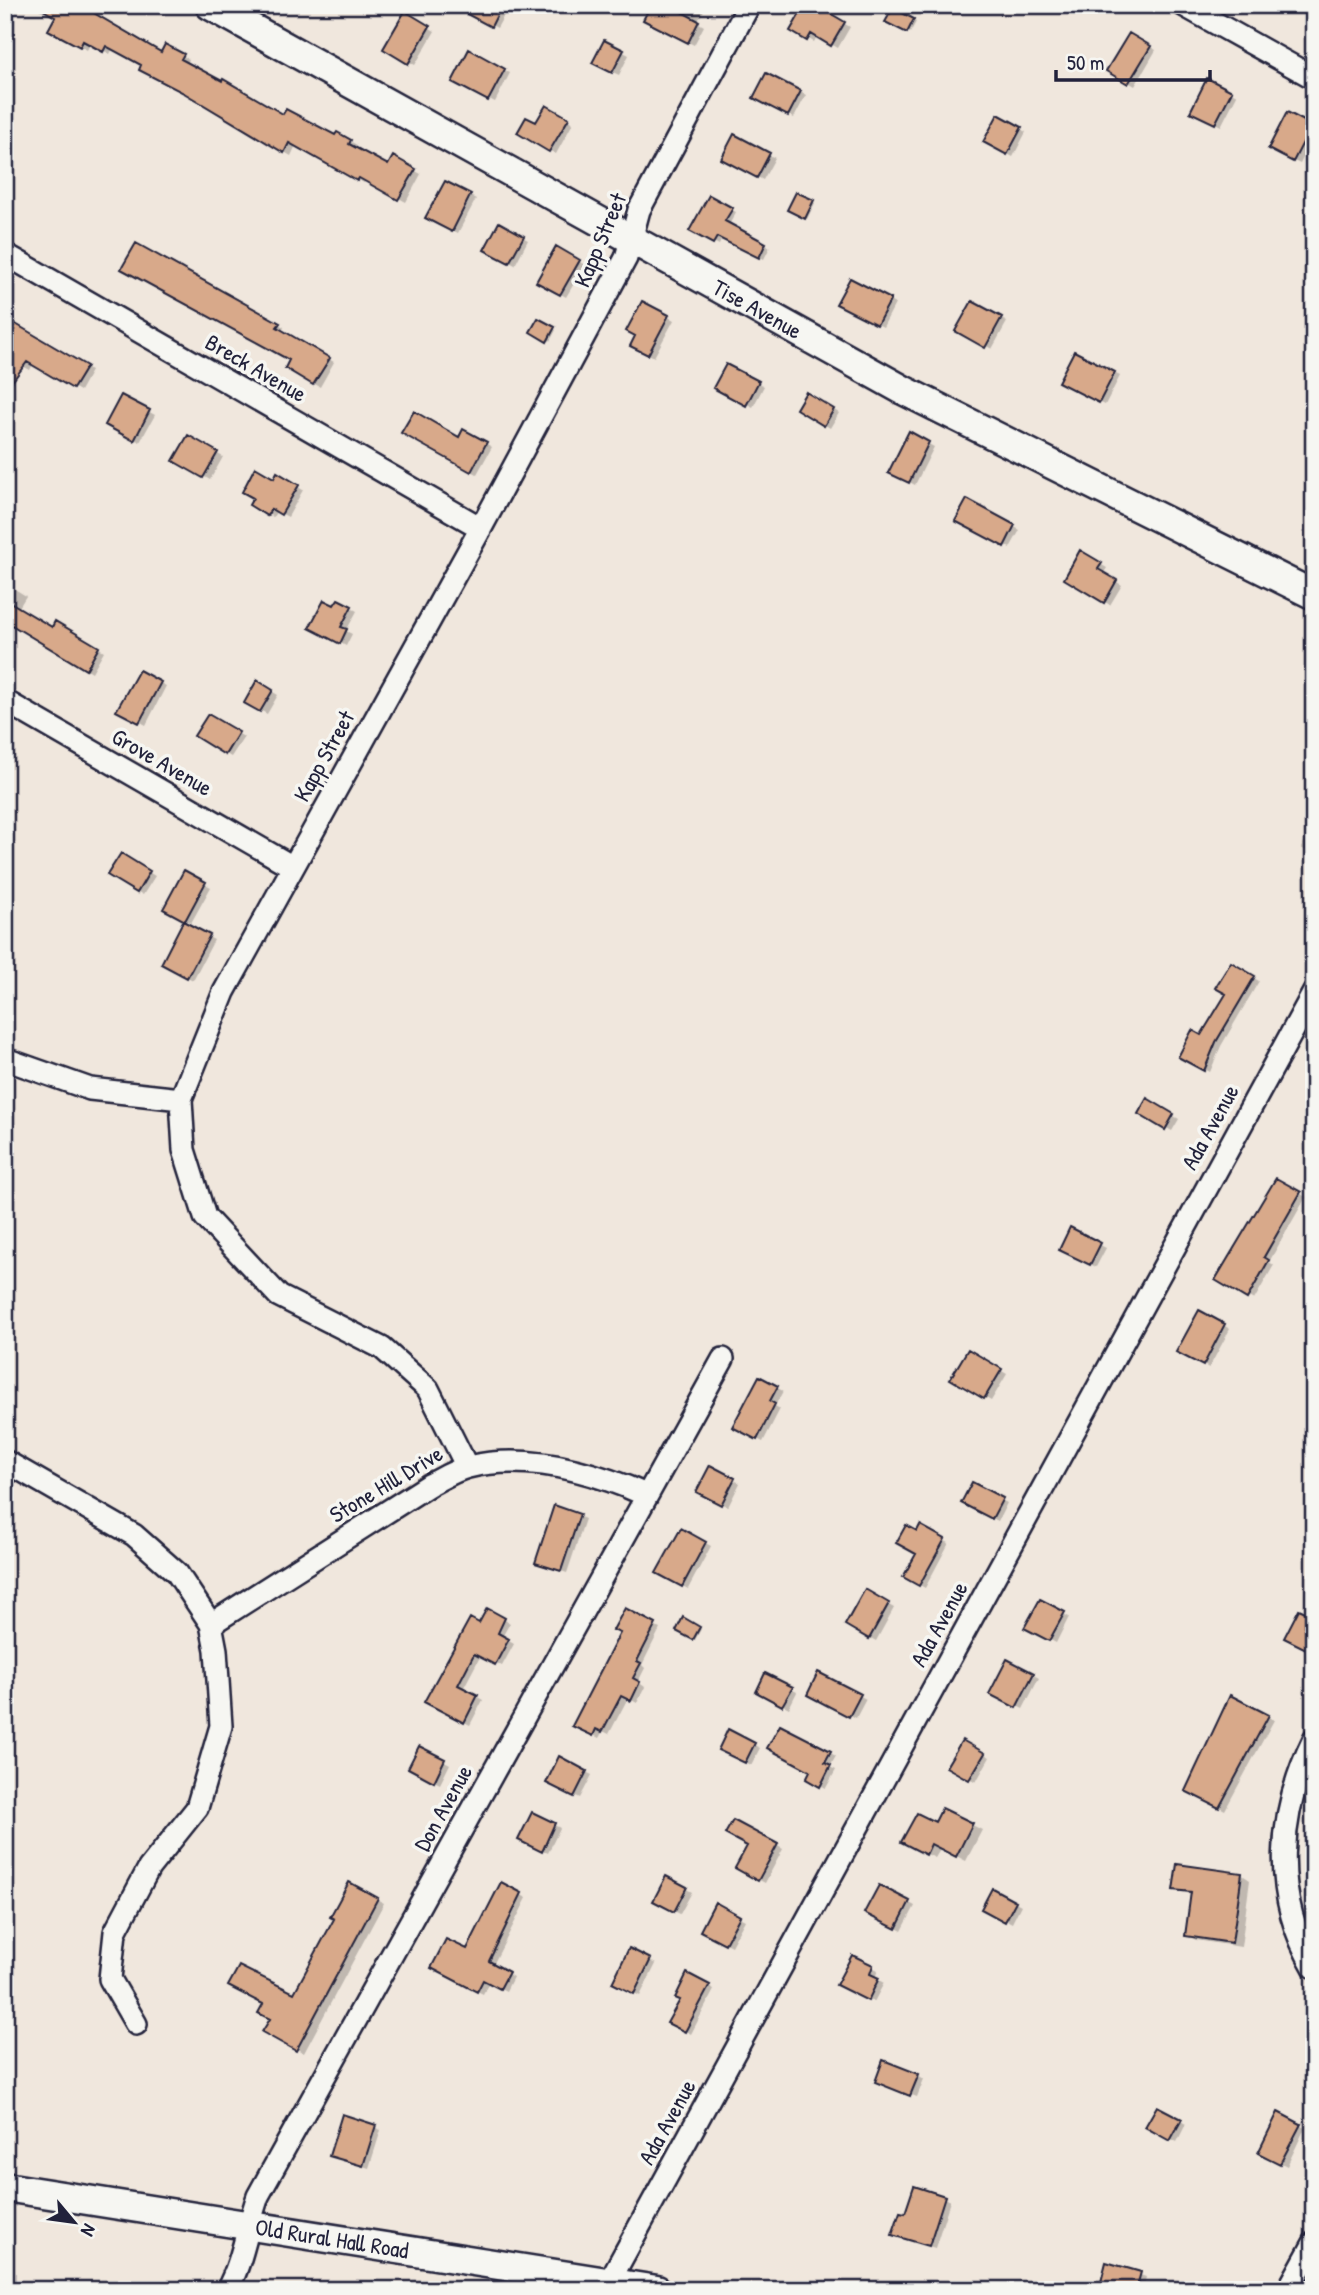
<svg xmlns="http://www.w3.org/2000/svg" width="1319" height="2295" viewBox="0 0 1319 2295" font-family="'Patrick Hand',sans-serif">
	<rect width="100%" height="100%" fill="#f0e7dd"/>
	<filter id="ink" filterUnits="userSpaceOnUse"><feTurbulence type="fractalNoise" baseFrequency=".0143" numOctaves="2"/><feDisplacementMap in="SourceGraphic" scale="14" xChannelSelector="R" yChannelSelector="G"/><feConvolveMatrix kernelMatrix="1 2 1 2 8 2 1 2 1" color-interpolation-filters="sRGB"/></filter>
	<g filter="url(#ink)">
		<!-- shadow -->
		<path fill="#0003" d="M499,5l8,5 -10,18 -24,-13z
			M681,5h26l-10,17 7,4 -10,19 -49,-25 32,-8z
			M813,5l37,22 -12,21 -21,-12 -3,6 -21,-12z
			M894,10l22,12 -6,11 -22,-12z
			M406,14l29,17 -20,34 -29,-16z
			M51,29l110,25 22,2 6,3 -2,5 97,53 52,20 1,-3 20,11 -2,4 34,19 5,-9 27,15 -15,28 -40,-22 -2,3 -68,-38 -5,11 -178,-108 -3,6 -19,-11 -4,7z
			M1130,35l26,15 -21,36 -26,-16z
			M604,42l25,13 -10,20 -25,-12z
			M470,52l40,21 -15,29 -41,-21z
			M767,75l39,20 -12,23 -38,-20z
			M1208,80l29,15 -16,31 -29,-15z
			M547,107l26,16 -17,31 -37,-21 17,-8z
			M1287,114l27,13v9l-14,28 -30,-15z
			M998,116l28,16 -13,25 -28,-16z
			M734,137l41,21 -12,22 -40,-22z
			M445,183l31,16 -18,34 -30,-16z
			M797,194l18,9 -8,16 -18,-10z
			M709,197l27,15 -7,13 41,22 -6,12 -42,-21 -3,7 -27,-15z
			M500,225l28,15 -13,25 -29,-16z
			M137,246l147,81 -2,5 52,30 -14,25 -33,-19 5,-8z
			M557,249l28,16 -19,32 -27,-16z
			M851,280l44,24 -12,23 -44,-24z
			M643,303l31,17 -20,37 -22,-12 5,-9z
			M973,303l34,19 -15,27 -34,-18z
			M539,320l17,10 -6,11 -17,-10z
			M5,322l86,49 -11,20 -47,-27 -3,6 -25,-14z
			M1075,353l45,23 -15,29 -45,-23z
			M726,366l38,20 -11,21 -38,-19z
			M807,394l32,19 -9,15 -31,-19z
			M122,397l33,18 -15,27 -33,-17z
			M464,431l28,16 -15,27 -73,-42 55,8z
			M910,434l24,13 -19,38 -24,-13z
			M189,437l34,20 -13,23 -34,-20z
			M277,475l26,15 -15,27 -11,-6 -4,6 -21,-13z
			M968,502l52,28 -10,18 -52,-28z
			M1081,553l26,15 -4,6 19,11 -12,20 -44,-27z
			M5,583l21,13 -8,13 34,20 4,-6 48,28 -12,21 -79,-49 -3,6 -5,-2z
			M338,601l19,10 -11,20 6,3 -6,12 -35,-19z
			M139,672l27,14 -20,39 -27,-15z
			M258,683l20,12 -11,19 -21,-12z
			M208,716l36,21 -13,20 -35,-21z
			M1311,828l3,1v26l-13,-7z
			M121,855l34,21 -12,19 -33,-20z
			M184,873l27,14 -20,36 -26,-15z
			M184,924l30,16 -21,40 -30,-16z
			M1231,964l28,17 -38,65 -11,26 -30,-15 22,-20 26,-44z
			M1147,1101l32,18 -7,12 -32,-18z
			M1314,1112v14l-6,-4z
			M1277,1180l29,17 -37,65 5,3 -20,35 -37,-20z
			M1071,1230l35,18 -10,19 -29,-14z
			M1200,1312l30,17 -21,39 -30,-16z
			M969,1352l38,22 -16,27 -38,-22z
			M759,1378l24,13 -8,15 5,3 -17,33 -29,-15z
			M711,1468l29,15 -12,24 -29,-16z
			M973,1484l34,19 -9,18 -35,-19z
			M555,1507l30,12 -18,54 -24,-8z
			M921,1528l28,15 -24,45 -19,-11 12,-23z
			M681,1530l30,16 -23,43 -29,-16z
			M866,1592l28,16 -18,33 -29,-16z
			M1040,1601l29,16 -13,26 -29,-16z
			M488,1610l22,13 -8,14 12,7 -12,22 -21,-11 -18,34 20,11 -13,25 -43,-23z
			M626,1611l34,18 -18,36 3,3 -7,14 7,5 -8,16 -9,-5 -19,36 -6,-3 -4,7 -25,-13 48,-92z
			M684,1619l17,10 -6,11 -17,-10z
			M1008,1661l31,17 -16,31 -32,-16z
			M819,1674l47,25 -10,19 -47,-24z
			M766,1676l31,16 -8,16 -31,-17z
			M1231,1697l43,23 -49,90 -38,-20z
			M781,1727l55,29 -6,11 6,3 -10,18 -18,-9 5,-9z
			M729,1732l31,16 -9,17 -31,-16z
			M963,1742l27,15 -14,25 -28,-16z
			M420,1748l30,16 -10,20 -30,-16z
			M560,1759l32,16 -12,23 -32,-16z
			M943,1810l39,20 -16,31 -25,-13 -6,10 -22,-11 22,-23z
			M533,1814l27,14 -12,25 -27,-14z
			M734,1822l49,27 -18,34 -28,-15 12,-23z
			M1241,1874l9,6 -9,67 -45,-7 -9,-5 6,-40 -18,-6z
			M667,1879l25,13 -12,22 -25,-13z
			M349,1885l35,18 -80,150 -39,-22 7,-12 -6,-15 29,-8 41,-78z
			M501,1885l26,13 -34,67 20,12 -7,14 -17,-9 -6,12 -50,-26 34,-16z
			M879,1887l36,19 -13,25 -35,-19z
			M993,1890l28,15 -9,18 -28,-15z
			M716,1905l29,15 -14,26 -28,-15z
			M630,1951l26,13 -16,32 -26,-13z
			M853,1957l25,13 -3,8 9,5 -10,19 -35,-18z
			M688,1976l26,14 -23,44 -21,-12 12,-23z
			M918,2075l6,4 -7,18 -34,-13z
			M1157,2108l29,16 -9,18 -29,-16z
			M1279,2115l26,13 -18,38 -27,-14z
			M344,2116l37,14 -12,38 -32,-10z
			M944,2198l6,3 -15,47 -35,-11 7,-21z
			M1108,2264l38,13 -3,13 -42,-1z
			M5,2269l7,4 -2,17h-5z"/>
		<!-- building -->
		<path fill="#d8a98a" stroke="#22223b" stroke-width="2" d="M35,5h45l81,47 4,-8 19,10 -3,5 41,22 1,-2 60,35 3,-5 49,26 2,-3 14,8 -2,4 39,21 5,-9 23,13 -18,31 -39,-22 -2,3 -68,-38 -5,10 -100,-60 -45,-23 2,-5 -35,-19 -3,6 -20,-11 -3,6 -32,-17 7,-13z
			M450,5h52l-11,22z
			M651,5h18l30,16 -11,22 -45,-23z
			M805,5h11l29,17 -14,24 -20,-12 -4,7 -17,-10z
			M893,8l21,11 -7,14 -22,-11z
			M405,11l25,15 -22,38 -25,-15z
			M1129,33l22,13 -23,38 -22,-13z
			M604,40l20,10 -12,23 -20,-10z
			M469,49l36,20 -17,32 -36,-19z
			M766,73l35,18 -13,25 -35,-18z
			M1207,78l25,13 -17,33 -25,-12z
			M546,105l23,13 -20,34 -32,-19 9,-16 10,5z
			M1287,112l25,13 -19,37 -25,-13z
			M998,114l24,13 -15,28 -24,-13z
			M734,134l36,19 -13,25 -36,-19z
			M445,181l26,13 -19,38 -27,-14z
			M796,192l18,8 -9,19 -18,-9z
			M709,195l24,13 -8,13 41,22 -7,15 -42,-21 -4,7 -24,-13z
			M499,222l25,14 -15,27 -25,-13z
			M136,243l144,80 -3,4 53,31 -17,27 -28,-17 4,-8 -168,-91z
			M556,246l24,14 -20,35 -24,-13z
			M850,278l41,21 -14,26 -41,-21z
			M642,301l27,14 -21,40 -18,-9 5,-10 -9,-5z
			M972,301l30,16 -17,31 -30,-17z
			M538,318l17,9 -8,15 -17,-10z
			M14,323l73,43 -14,23 -46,-27 -22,29v-54z
			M1074,351l41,21 -16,31 -41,-21z
			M726,364l33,17 -13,25 -33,-18z
			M806,392l28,17 -10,17 -28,-17z
			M121,395l29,15 -16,31 -29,-16z
			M414,411l45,26 4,-8 24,13 -16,30 -70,-39z
			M909,431l20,11 -20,41 -21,-10z
			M188,435l30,17 -15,26 -30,-17z
			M255,467l19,11 3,-6 22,13 -18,30 -10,-6 -4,7 -18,-11 4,-7 -11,-6z
			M967,499l48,26 -11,22 -49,-26z
			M1080,550l22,13 -4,6 19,11 -13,23 -40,-24z
			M5,599l47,28 3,-6 44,26 -13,23 -81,-49z
			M338,599l14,7 -11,21 6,2 -7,15 -31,-16 15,-28 10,5z
			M139,670l22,12 -22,41 -23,-12z
			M257,680l16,10 -13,22 -16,-9z
			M208,714l31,18 -14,23 -31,-19z
			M121,853l29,18 -13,22 -30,-18z
			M184,870l22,12 -21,39 -22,-12z
			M183,921l27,14 -23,43 -26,-14z
			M1231,962l24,14 -39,66 -12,29 -26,-14 14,-27 9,5 25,-41 -11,-6z
			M1147,1098l27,16 -9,16 -27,-16z
			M1276,1178l25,14 -37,65 5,3 -22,39 -32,-19z
			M1070,1227l31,16 -11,22 -31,-15z
			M1199,1310l26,14 -22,42 -27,-14z
			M968,1349l34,20 -18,30 -34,-20z
			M759,1376l19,10 -8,15 5,3 -18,36 -25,-13z
			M710,1465l25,13 -14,27 -25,-13z
			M972,1482l31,16 -11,21 -31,-16z
			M554,1505l26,9 -19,57 -26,-8z
			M906,1525l11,6 3,-6 25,14 -26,47 -16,-9 13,-23 -20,-11z
			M681,1528l25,14 -24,45 -26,-14z
			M865,1589l24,14 -20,36 -24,-14z
			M1040,1599l25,13 -16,29 -25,-13z
			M487,1608l18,10 -7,15 11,6 -14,26 -21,-11 -16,31 20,10 -14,28 -40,-21 46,-84 9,5z
			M625,1608l31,16 -19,37 4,2 -8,15 7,4 -9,19 -10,-5 -19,36 -6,-3 -3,7 -21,-10 48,-93 -7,-3z
			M1299,1609l15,7v37l-30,-15z
			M683,1617l17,10 -7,13 -17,-9z
			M1007,1659l27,14 -18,35 -27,-14z
			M818,1672l43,22 -12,23 -42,-22z
			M765,1673l28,14 -11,19 -26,-14z
			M1230,1695l39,20 -50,93 -34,-17z
			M780,1725l51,26 -6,11 6,3 -11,22 -14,-8 4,-8 -43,-23z
			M728,1729l27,14 -10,20 -27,-13z
			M962,1740l23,13 -16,27 -23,-13z
			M419,1746l26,13 -11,23 -26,-14z
			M559,1756l28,15 -13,26 -28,-14z
			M942,1808l31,15 -17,34 -25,-13 -5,11 -25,-13 16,-29 18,9z
			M532,1812l23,11 -13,29 -24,-12z
			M733,1820l45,24 -20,37 -23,-13 12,-22 -22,-12z
			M1177,1864l65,9 -10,70 -47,-7 6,-44 -18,-2z
			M666,1876l21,11 -13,25 -21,-11z
			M349,1882l29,16 -82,153 -34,-19 8,-13 -12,-6 5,-9 -35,-18 11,-20 55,27 40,-74 -4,-2z
			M501,1882l21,11 -33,68 20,11 -9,17 -17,-9 -6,12 -46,-24 15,-29 21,10z
			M879,1885l31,16 -14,28 -32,-16z
			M992,1888l24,13 -11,21 -24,-13z
			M715,1902l25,14 -15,28 -25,-13z
			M629,1948l22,11 -17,35 -22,-11z
			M852,1955l21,10 -3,9 9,4 -11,23 -32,-16z
			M687,1973l23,12 -25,47 -18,-9 13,-23 -5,-2z
			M883,2060l36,14 -9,22 -35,-14z
			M1157,2106l25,13 -12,22 -25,-14z
			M1278,2112l23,12 -21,40 -22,-11z
			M342,2114l34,11 -13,41 -34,-10z
			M914,2186l31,10 -16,50 -37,-11 8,-23 5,1z
			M1106,2262l35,10 -5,18h-37z"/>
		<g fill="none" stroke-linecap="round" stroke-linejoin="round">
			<defs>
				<path id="street" d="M1183,5l131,73
					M5,254l476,274
					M5,701l288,166
					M5,1059l85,30 91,10
					M5,1461l129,74 43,38 34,51 5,26 5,76 -24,82 -48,60 -34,64 -5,47 26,45
					M467,1467l-39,-78 -46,-41 -103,-52 -74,-79 -21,-67 -3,-51 43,-107 257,-464 145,-270 13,-48 110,-205
					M211,1624l218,-139c12,-6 26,-15 39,-18 60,-14 124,4 178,28
					M1314,1739c-36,73 -43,156 0,228
					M609,2282l705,-1290
					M227,2290c16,-29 20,-63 31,-94l465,-837
					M1288,2290l26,-47"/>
				<g id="secondary">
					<path id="s1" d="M210,5l693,385 411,205"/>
					<path id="s2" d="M5,2187l652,103"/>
				</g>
			</defs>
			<!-- street casing -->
			<use href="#street" stroke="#22223b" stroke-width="26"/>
			<!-- secondary casing -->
			<use href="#secondary" stroke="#22223b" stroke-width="33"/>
			<!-- street -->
			<use href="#street" stroke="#f6f6f2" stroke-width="21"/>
			<!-- secondary -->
			<use href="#secondary" stroke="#f6f6f2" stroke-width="28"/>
		</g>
	</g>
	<g text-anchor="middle" stroke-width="7" stroke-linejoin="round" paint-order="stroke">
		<!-- street labels -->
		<g font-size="23" fill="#22223b" stroke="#f6f6f2">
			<text transform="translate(600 240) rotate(-67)" y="8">Kapp Street</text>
			<text dy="8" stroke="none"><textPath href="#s1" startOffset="626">Tise Avenue</textPath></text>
			<text transform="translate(256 368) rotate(30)" y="8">Breck Avenue</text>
			<text transform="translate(324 756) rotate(-61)" y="8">Kapp Street</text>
			<text transform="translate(162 762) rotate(30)" y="8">Grove Avenue</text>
			<text transform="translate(1210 1127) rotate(-61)" y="8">Ada Avenue</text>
			<text transform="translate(386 1484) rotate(-31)" y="8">Stone Hill Drive</text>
			<text transform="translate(939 1624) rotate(-61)" y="8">Ada Avenue</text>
			<text transform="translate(443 1808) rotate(-61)" y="8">Don Avenue</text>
			<text transform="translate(667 2122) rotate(-61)" y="8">Ada Avenue</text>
			<text dy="8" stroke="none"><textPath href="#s2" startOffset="331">Old Rural Hall Road</textPath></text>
		</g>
	</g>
	<!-- margin -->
	<rect width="1319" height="2295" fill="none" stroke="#f6f6f2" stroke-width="28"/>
	<rect x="14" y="14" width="1291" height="2267" fill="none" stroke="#22223b" stroke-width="2.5" filter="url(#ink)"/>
	<!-- north arrow -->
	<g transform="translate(74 2222) rotate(119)" stroke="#f6f6f2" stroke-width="5" paint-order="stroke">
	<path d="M0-5L12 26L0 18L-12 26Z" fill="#22223b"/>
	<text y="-10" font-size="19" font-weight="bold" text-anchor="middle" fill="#22223b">N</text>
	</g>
	<!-- scale -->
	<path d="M1056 70v10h154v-10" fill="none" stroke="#22223b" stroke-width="3.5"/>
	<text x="1067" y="70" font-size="21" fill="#22223b" stroke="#f6f6f2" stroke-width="5" paint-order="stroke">50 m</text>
</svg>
